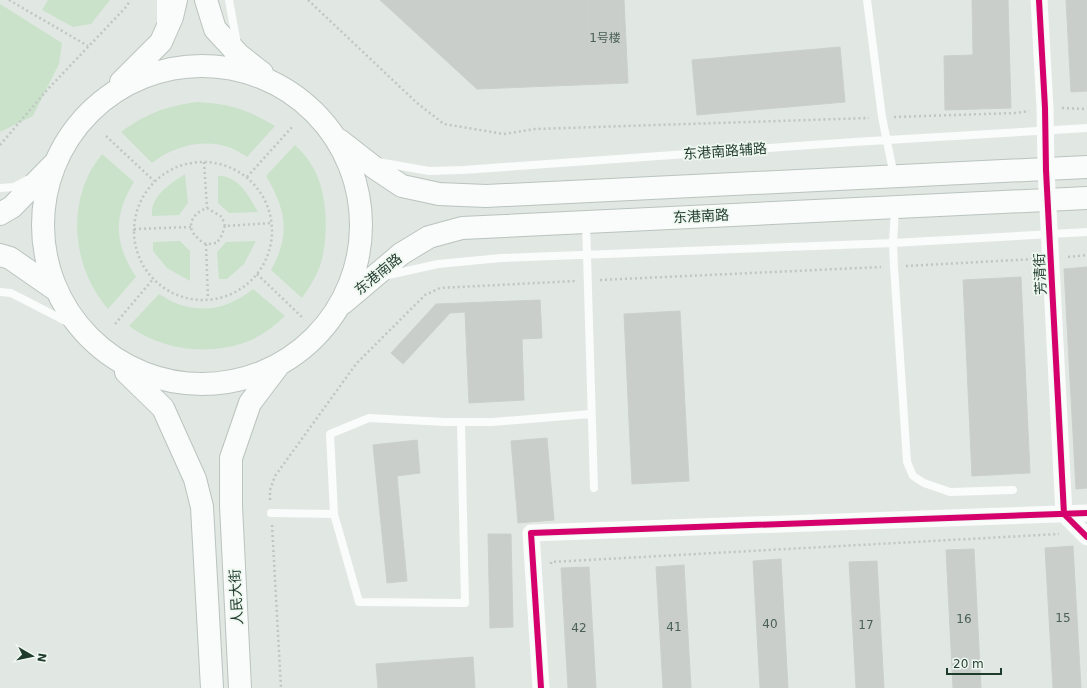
<svg xmlns="http://www.w3.org/2000/svg" width="1087" height="688" viewBox="0 0 1087 688" font-family="'DejaVu Sans','Noto Sans SC',sans-serif">
	<rect width="100%" height="100%" fill="#e1e7e3"/>
	<!-- green -->
	<path fill="#cae2ca" d="M48,0h62l-19,24 -18,3 -31,-17z
		M0,4l62,39 -3,21 -26,52 -33,16z
		M197,102c34,2 49,7 78,24l-28,31c-5,-3 -11,-7 -16,-9 -27,-10 -57,-2 -79,15l-31,-31c26,-19 45,-26 76,-30z
		M295,145c8,7 14,15 19,24 14,26 15,69 6,97 -4,11 -11,22 -18,32l-31,-28c20,-36 15,-60 -5,-94z
		M102,154l32,28c-21,34 -20,61 2,95l-28,32c-32,-37 -41,-93 -18,-137 3,-6 8,-12 12,-18z
		M185,174l3,29 -9,12 -27,1c-2,-20 18,-32 33,-42z
		M218,176c20,-1 31,20 40,36l-29,1 -11,-10z
		M180,241l10,10v30l-23,-13 -14,-17v-9z
		M256,241l-12,23 -17,15h-8l-2,-27 9,-10z
		M253,289l32,27c-11,10 -22,19 -36,25 -39,15 -86,10 -120,-15l30,-32c6,3 12,8 19,10 29,10 52,3 75,-15z"/>
	<!-- building -->
	<path fill="#c9cecb" stroke="#cad0cc" d="M380,0h244l4,83 -151,6z
		M587,0h32l4,77 -32,1z
		M972,0h36l3,108 -66,2 -1,-54 29,-1z
		M1066,0h21v91l-16,1z
		M840,47l5,55 -148,13 -5,-55z
		M1087,267v221l-11,1 -12,-220z
		M1021,277l9,196 -58,3 -9,-196z
		M540,300l2,38 -20,1 2,61 -55,3 -4,-91 -15,1 -47,51 -12,-11 45,-49z
		M680,311l9,170 -57,3 -8,-170z
		M547,438l7,82 -36,3 -7,-82z
		M417,440l3,33 -23,3 10,105 -20,2 -14,-138z
		M488,534h23l2,93 -23,1z
		M1073,546l8,142h-28l-8,-140z
		M974,549l7,139h-28l-7,-138z
		M781,559l7,129h-28l-7,-127z
		M877,561l7,127h-28l-7,-126z
		M684,565l7,123h-28l-7,-121z
		M589,567l7,121h-28l-7,-120z
		M473,657l2,31h-97l-2,-24z"/>
	<g fill="none" stroke-linecap="round" stroke-linejoin="round">
		<defs>
			<path id="secondary" d="M206,0l9,29 24,26 23,18
				M43 225a159 159 0 1 1 318 0a159 159 0 1 1-318 0Z
				M121,82l40,-40 11,-25 4,-17
				M339,140l36,28 27,18 37,8 47,2 601,-29
				M0,214l12,-7 41,-42
				M0,255l10,3 46,32
				M343,303l58,-49 28,-17 33,-9 625,-30
				M126,372l37,36 32,71 7,28 10,181
				M240,688l-9,-182v-48l19,-55 28,-37"/>
		</defs>
		<!-- secondary casing -->
		<use href="#secondary" stroke="#bac4be" stroke-width="24"/>
		<!-- path -->
		<path stroke="#bfc7c2" stroke-width="2.5" stroke-dasharray="2 3" stroke-linecap="butt" d="M9,0l79,46
			M308,0l109,103 27,21 60,10 31,-5 334,-11
			M1062,108l25,1
			M894,117l121,-4 14,-2
			M106,136l48,45
			M0,145l48,-56 79,-83 3,-6
			M204,162l3,46
			M134 231a69 69 0 1 1 138 0a69 69 0 1 1-138 0Z
			M247,177l46,-51
			M225,226l-3,9 -5,8c-3,0 -7,1 -10,1 -3,0 -6,-3 -8,-5 -15,-11 -7,-26 8,-31l15,9 3,9 46,-3
			M134,229l57,-2
			M206,244l2,55
			M1068,257l19,-2
			M906,266l129,-7
			M257,274l47,45
			M600,280l281,-13
			M115,324l39,-46
			M270,500v-10l5,-14 81,-112 69,-69 15,-7 135,-7
			M272,525l9,163
			M551,564v-2l508,-28"/>
		<!-- service -->
		<path stroke="#fafbfb" stroke-width="8" d="M229,0l8,44
			M867,0l15,117 12,59
			M161,25v-25
			M378,162l51,9 34,-1 391,-28 233,-14
			M0,188l14,-1 13,-7
			M895,208l-2,35 1,24 13,195 6,14 11,7 26,9 63,-2
			M586,223l8,265
			M384,276l54,-12 63,-6 392,-15 194,-11
			M0,292l11,1 68,35
			M271,513l63,1 -4,-80 39,-16 76,4h47l99,-8
			M334,514l25,88 106,1 -4,-181"/>
		<!-- minor -->
		<path stroke="#fafbfb" stroke-width="17" d="M1039,0l6,108 1,62 18,344 23,23
			M541,688l-10,-155 556,-20"/>
		<!-- secondary -->
		<use href="#secondary" stroke="#fafbfb" stroke-width="22"/>
		<defs>
			<path id="cycleway" d="M1039,0l6,108 1,62 18,344 23,23
				M541,688l-10,-155 556,-20"/>
		</defs>
		<!-- cycleway casing -->
		<use href="#cycleway" stroke="#eff7f1" stroke-width="8"/>
		<!-- cycleway -->
		<use href="#cycleway" stroke="#d6006c" stroke-width="6"/>
	</g>
	<g text-anchor="middle" stroke-width="3.5" stroke-linejoin="round" paint-order="stroke">
		<!-- number labels -->
		<g font-size="12" fill="#4a6054">
			<text x="605" y="42">1号楼</text>
			<text x="1063" y="622">15</text>
			<text x="964" y="623">16</text>
			<text x="770" y="628">40</text>
			<text x="866" y="629">17</text>
			<text x="674" y="631">41</text>
			<text x="579" y="632">42</text>
		</g>
		<!-- street labels -->
		<g font-size="14" fill="#1f3b2b" stroke="#eff7f1">
			<text transform="translate(725 151) rotate(-4)" y="5">东港南路辅路</text>
			<text transform="translate(701 216) rotate(-3)" y="5">东港南路</text>
			<text transform="translate(378 274) rotate(-39)" y="5">东港南路</text>
			<text transform="translate(1040 274) rotate(-93)" y="5">芳清街</text>
			<text transform="translate(236 597) rotate(-93)" y="5">人民大街</text>
		</g>
	</g>
	<!-- north arrow -->
	<g transform="translate(32 656) rotate(99)" stroke="#eff7f1" stroke-width="3" paint-order="stroke">
	<path d="M0-3L7 15L0 10L-7 15Z" fill="#1f3b2b"/>
	<text y="-6" font-size="11" font-weight="bold" text-anchor="middle" fill="#1f3b2b">N</text>
	</g>
	<!-- scale -->
	<path d="M947 668v6h54v-6" fill="none" stroke="#1f3b2b" stroke-width="2"/>
	<text x="953" y="668" font-size="12" fill="#1f3b2b" stroke="#eff7f1" stroke-width="3" paint-order="stroke">20 m</text>
</svg>
